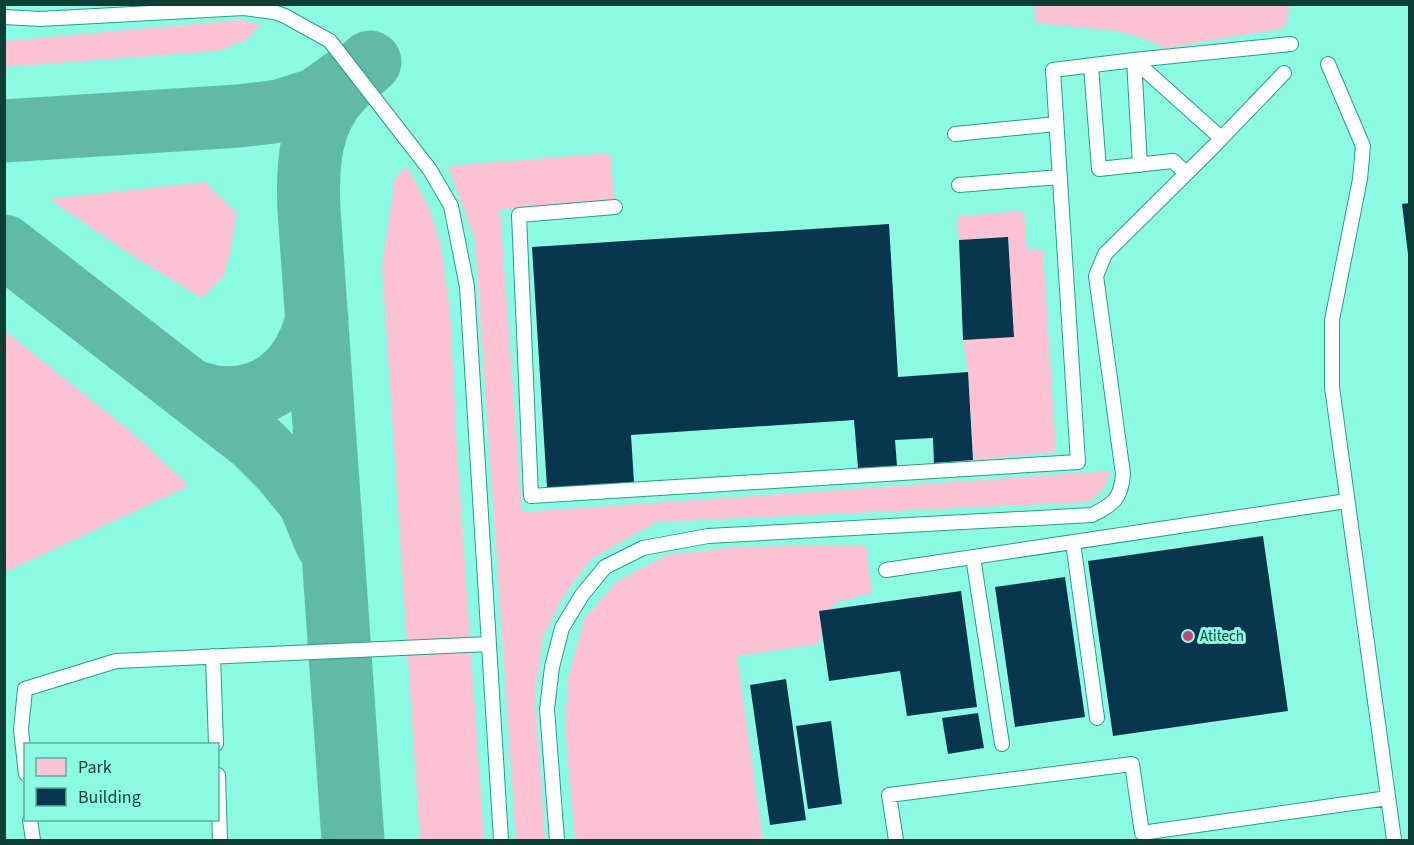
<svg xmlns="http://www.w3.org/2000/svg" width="1414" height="845" viewBox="0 0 1414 845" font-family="'Source Sans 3',sans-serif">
	<rect width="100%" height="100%" fill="#8cfbe3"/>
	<!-- green -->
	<path fill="#fdc2d4" d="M1290,4l-5,24 -121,20 -22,-10 -25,-7 -82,-8 -1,-18z
		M240,20l21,4 -15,16 -28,11 -213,16v-26z
		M610,153l5,49 -115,7 22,303 589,-41 -7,17 -15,14 -432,20 -66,37 -28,38 -20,40 -8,57 10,146h-29l-41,-600 -27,-74z
		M407,166l22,42 12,37 9,67 7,136 27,392h-64l-38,-575 13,-87z
		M205,182l32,31 -7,40 -7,24 -22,21 -68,-42 -84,-57z
		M1024,211l3,39h16l13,202 -83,8 -5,-88 -5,-32 51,-4 -6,-99 -49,3 -2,-24z
		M5,331l129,103 55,52 -184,86z
		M866,545l6,48 -38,10 -16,41 -81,12 26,184h-188l-10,-114 3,-47 16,-60 33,-38 50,-26 68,-8z"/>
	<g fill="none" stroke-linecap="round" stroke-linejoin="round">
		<!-- taxiway -->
		<path stroke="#60baa6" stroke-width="63" d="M4,131l235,-15 41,-5 37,-12 35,-25
			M4,246l250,194 29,29 26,32 17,41
			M189,390c9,3 18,6 27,7 55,6 88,-28 101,-78
			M353,840l-44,-630c-2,-44 0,-89 33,-123 9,-9 19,-17 28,-25"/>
	</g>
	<!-- building -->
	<path fill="#08364f" d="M1410,203v51h-2l-6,-50z
		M889,224l9,153 70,-5 5,88 -39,3 -1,-25 -38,2 2,26 -39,2 -4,-48 -223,15 3,47 -87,6 -15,-241z
		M1008,237l6,100 -51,3 -4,-100z
		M1263,536l25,175 -175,25 -25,-175z
		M1065,577l20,140 -70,10 -20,-140z
		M961,591l16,116 -70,9 -7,-45 -71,10 -10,-70z
		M786,679l20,141 -36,5 -20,-140z
		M978,713l6,35 -36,6 -6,-36z
		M831,721l11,83 -34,5 -12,-83z"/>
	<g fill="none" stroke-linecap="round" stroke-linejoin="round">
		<defs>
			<path id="service" d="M4,17l36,2 204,-11 30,4 11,4 45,25 100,129 21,36 16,81 34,553
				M1328,64l35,82 -3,33 -28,141v67l62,453
				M1091,66l8,103 74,-8 13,12
				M955,134l101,-10
				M1221,138l-87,-78 157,-16
				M959,185l101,-8
				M615,207l-96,8 12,281 547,-34 -25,-392 81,-10 6,105
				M1073,542l24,176
				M973,557l29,187
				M886,570l461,-69
				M213,656l3,88
				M26,774l-5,-44 4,-41 91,-28 373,-17
				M218,775l2,65
				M30,820l3,20
				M557,840l-10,-131 5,-42 10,-39 20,-33 23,-28 38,-19 65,-12 384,-21c22,-11 29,-16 31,-41l-27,-198 9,-22 109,-108 70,-73
				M896,840l-7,-45 243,-31 10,69 246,-35"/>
		</defs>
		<!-- service casing -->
		<use href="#service" stroke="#239f8a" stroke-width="16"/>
		<!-- service -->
		<use href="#service" stroke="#fff" stroke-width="14"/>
	</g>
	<!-- markers -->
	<circle fill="#c9407a" stroke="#8cfbe3" stroke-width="2" cx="1188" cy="636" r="6"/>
	<g text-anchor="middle" stroke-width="6" stroke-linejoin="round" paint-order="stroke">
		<!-- poi labels -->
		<g font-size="15" fill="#0d3f36" stroke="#8cfbe3" text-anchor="start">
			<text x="1200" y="641">Atitech</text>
		</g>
	</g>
	<!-- border -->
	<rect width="1414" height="845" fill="none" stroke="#0d3f36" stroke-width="12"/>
	<!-- legend -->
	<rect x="24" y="743" width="195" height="78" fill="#8cfbe3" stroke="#59b09e" stroke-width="1.5"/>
	<rect x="36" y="758" width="30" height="18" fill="#fdc2d4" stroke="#59b09e" stroke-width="1.5"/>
	<text x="78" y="773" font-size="18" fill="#0d3f36">Park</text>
	<rect x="36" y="788" width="30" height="18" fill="#08364f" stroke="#59b09e" stroke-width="1.5"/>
	<text x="78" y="803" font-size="18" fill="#0d3f36">Building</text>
</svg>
